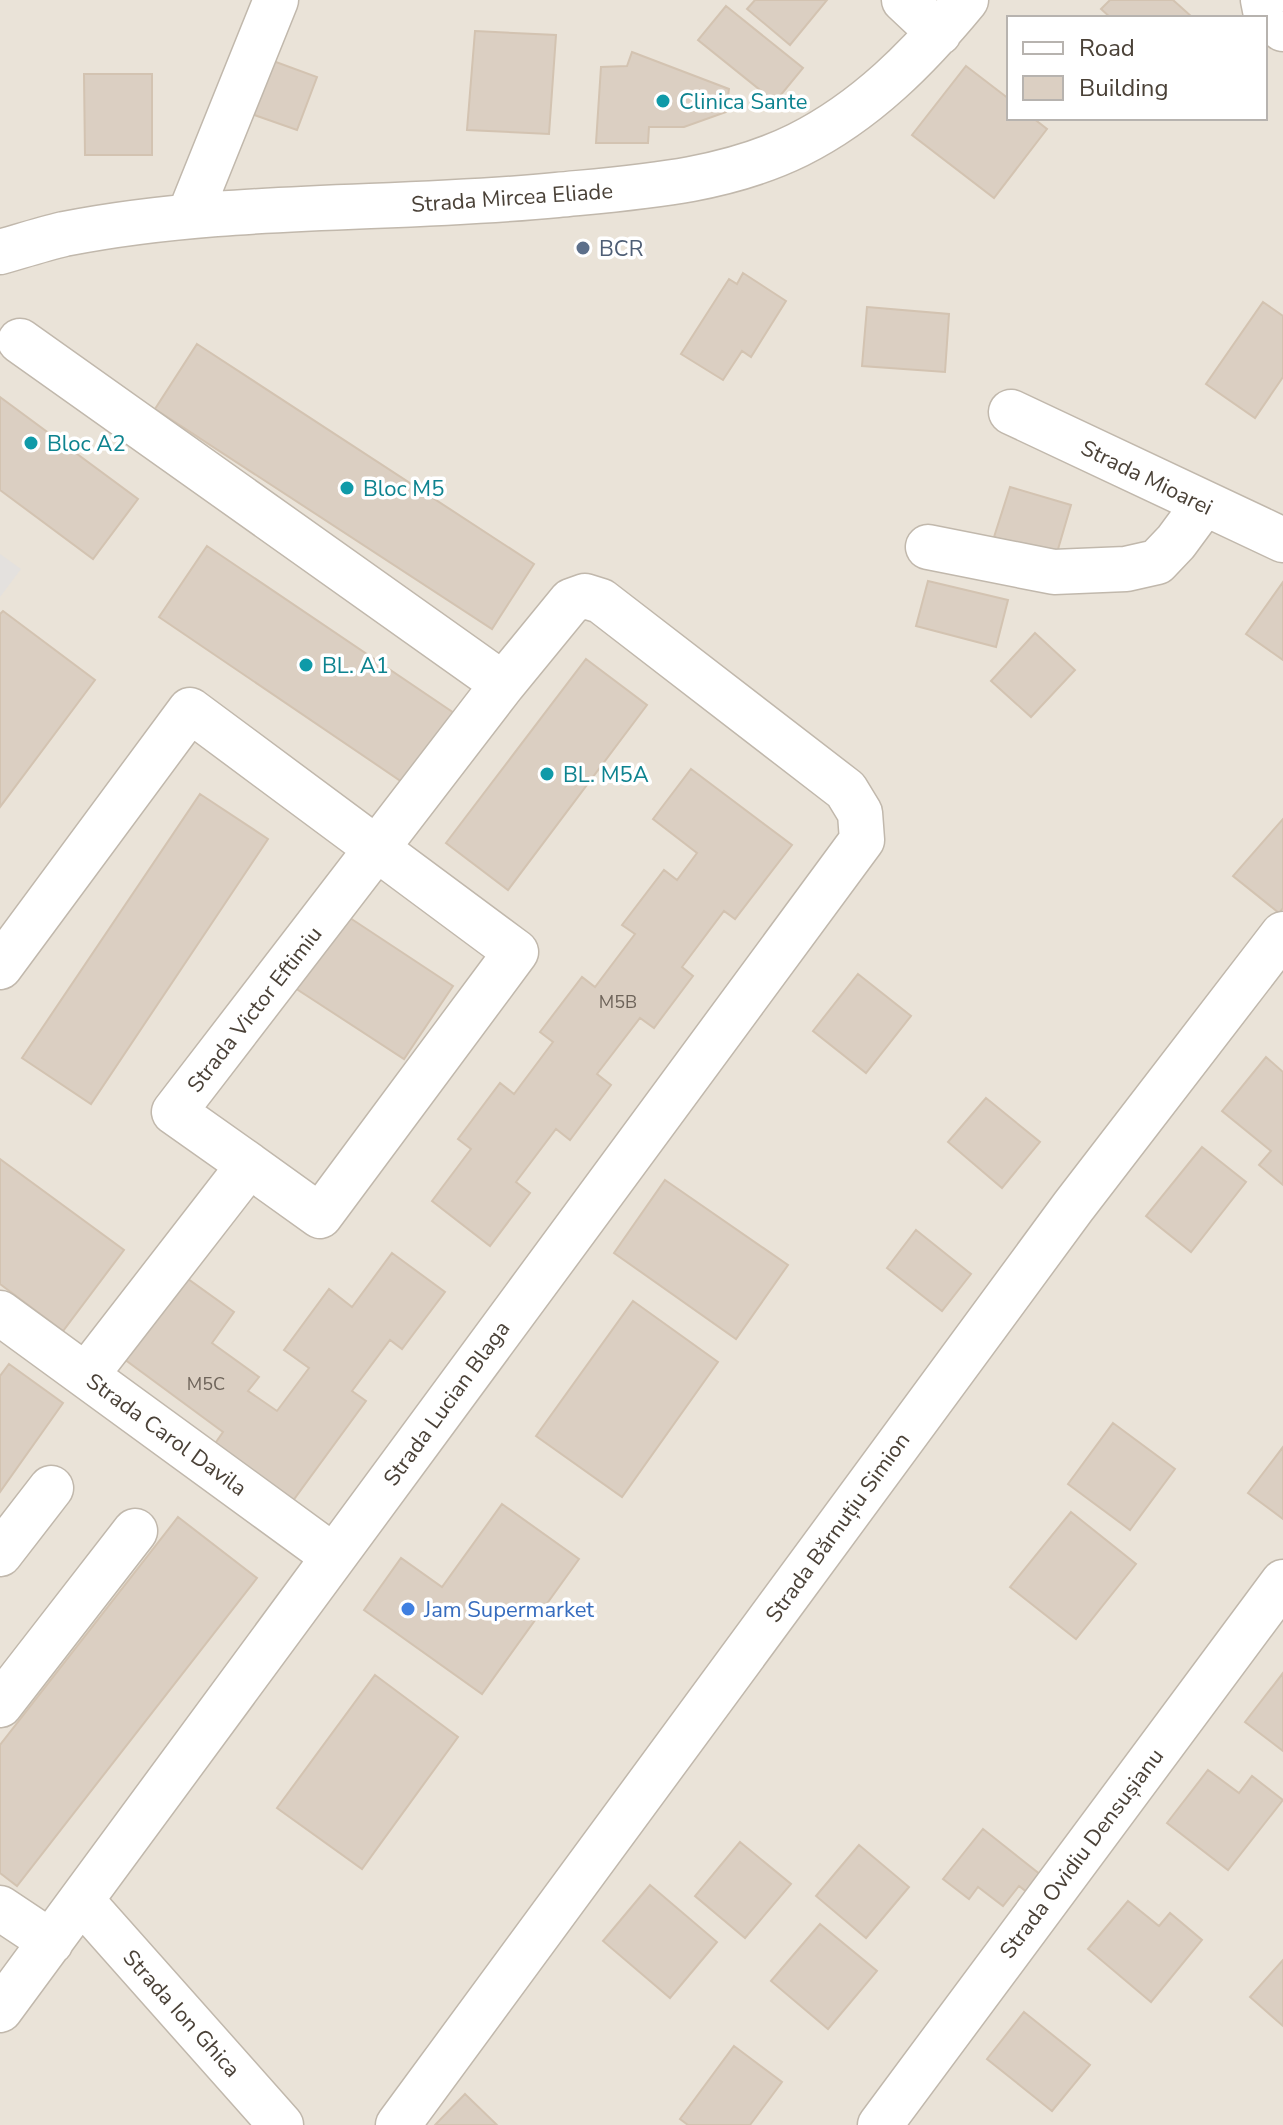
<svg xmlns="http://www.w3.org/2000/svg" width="1283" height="2125" viewBox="0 0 1283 2125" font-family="'Nunito Sans',sans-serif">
	<rect width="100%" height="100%" fill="#f5f1ea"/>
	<!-- residential -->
	<path fill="#eae3d8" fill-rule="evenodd" d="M0,0h1283v2125h-1283zM1009,18h256v100h-256z"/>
	<!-- parking -->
	<path fill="#e4e1de" d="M0,554l21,15 -21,28z"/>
	<!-- building -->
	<path fill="#dbcfc2" stroke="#d3c3b1" stroke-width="2" d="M755,0h72l-37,45 -43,-36z
		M1110,0h63l19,17 -81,1 -10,-9z
		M726,6l77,62 -28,34 -77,-62z
		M475,31l81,4 -7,99 -82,-4z
		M632,52l97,37 -3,23 -42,15h-35l-1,16h-52l5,-76 26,-1z
		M265,58l52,19 -20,53 -51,-18z
		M966,66l43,33v19h24l14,11 -53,69 -82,-63z
		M84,74h68v81h-67z
		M743,273l43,28 -35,56 -9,-6 -19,29 -42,-26 48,-75 8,5z
		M1263,302l20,14v61l-28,41 -49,-34z
		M867,307l82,7 -4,58 -83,-6z
		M197,344l337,220 -42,65 -337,-220z
		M0,397l138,102 -45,60 -93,-69z
		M1010,487l61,18 -15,51 -62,-19z
		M207,546l247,167 -49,71 -246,-167z
		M928,581l80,19 -12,47 -80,-21z
		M1283,582v78l-37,-26z
		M3,611l92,69 -95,127v-193z
		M1035,633l40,37 -44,47 -40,-36z
		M586,659l61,46 -139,185 -62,-47z
		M691,769l101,76 -57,74 -11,-8 -42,56 11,9 -39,52 -14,-10 -43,56 14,11 -41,55 -14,-11 -40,53 14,11 -40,53 -58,-45 39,-52 -13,-10 42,-56 14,11 39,-52 -13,-10 42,-55 13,10 40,-53 -13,-9 42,-55 13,10 20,-27 -44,-34z
		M200,794l68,45 -177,265 -69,-46z
		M1283,819v89l-4,5 -46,-37z
		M344,914l109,72 -49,73 -109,-71z
		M858,974l53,42 -45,57 -53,-42z
		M1266,1057l17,15v113l-24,-20 12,-14 -49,-40z
		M986,1098l54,44 -38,46 -54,-46z
		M1202,1147l44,35 -55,70 -45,-36z
		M0,1159l124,91 -61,81 -63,-47z
		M665,1180l123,85 -52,74 -122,-86z
		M916,1230l55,44 -29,37 -55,-43z
		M392,1253l53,39 -43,57 -12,-9 -38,51 14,10 -74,101 -78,-57 9,-13 -103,-76 61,-82 53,38 -22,31 47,34 -11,14 29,20 32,-43 -25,-18 45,-61 23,18z
		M633,1301l85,61 -96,135 -86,-61z
		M9,1364l54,39 -63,89v-116z
		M1113,1423l62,46 -45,61 -62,-46z
		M1283,1447v72l-35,-26z
		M502,1504l77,55 -97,135 -118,-84 37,-52 41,29z
		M1071,1512l65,52 -60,75 -66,-52z
		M178,1517l79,61 -240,308 -17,-13v-128z
		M1283,1673v78l-38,-29z
		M375,1675l83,62 -96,132 -85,-61z
		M1208,1770l31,23 13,-17 31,24 -55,70 -61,-47z
		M983,1829l63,50 -14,17 -13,-10 -16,20 -25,-19 -9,12 -26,-20z
		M740,1842l51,42 -46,54 -50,-42z
		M859,1845l50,42 -43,51 -50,-42z
		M650,1885l67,57 -47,56 -67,-57z
		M1128,1901l31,25 11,-13 32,27 -51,62 -63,-53z
		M820,1924l57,47 -49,58 -57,-48z
		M1283,1960v66l-33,-29z
		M1024,2012l66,53 -38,46 -65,-52z
		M734,2046l48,36 -32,43h-62l-8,-6z
		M465,2094l32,31h-62z"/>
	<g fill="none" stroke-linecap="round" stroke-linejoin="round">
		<defs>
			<path id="minor" d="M904,0l35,33
				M1263,0l3,15 17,14
				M189,216l87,-216
				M0,252c21,-6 43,-13 64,-18 162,-32 330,-23 493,-39 83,-8 166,-13 241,-50 68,-34 121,-88 168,-145
				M20,341l483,343
				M1011,412l272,128
				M928,547l126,25 72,-3 31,-7 19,-20 28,-38
				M0,967l190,-257 326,242 -196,264 -71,-51
				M0,1313l333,243
				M0,1554l51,-66
				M0,1705l135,-174
				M82,1901l199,224
				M0,1908l51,34
				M0,2010l862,-1170 -2,-27 -14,-23 -245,-189 -16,-5 -14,5 -68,83 -329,428 75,53 -162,209
				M398,2125l675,-918 210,-273
				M880,2125l403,-543"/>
		</defs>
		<!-- minor casing -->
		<use href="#minor" stroke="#c1b8ac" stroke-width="47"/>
		<!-- minor -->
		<use href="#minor" stroke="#fff" stroke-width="44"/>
	</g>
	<!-- markers -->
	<g fill="#0f9aa8" stroke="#fff" stroke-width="3">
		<circle cx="663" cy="101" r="8"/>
		<circle cx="31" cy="443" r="8"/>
		<circle cx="347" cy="488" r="8"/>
		<circle cx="306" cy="665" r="8"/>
		<circle cx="547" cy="774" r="8"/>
	</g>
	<circle fill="#5c6f8a" stroke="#fff" stroke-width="3" cx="583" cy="248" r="8"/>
	<circle fill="#3f7fe0" stroke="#fff" stroke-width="3" cx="408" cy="1609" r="8"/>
	<g text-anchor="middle" stroke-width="7" stroke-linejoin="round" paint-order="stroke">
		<!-- number labels -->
		<g font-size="18" fill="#6e645a">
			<text x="618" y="1008">M5B</text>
			<text x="206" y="1390">M5C</text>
		</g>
		<!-- culture labels -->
		<g font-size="22" fill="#0d838f" stroke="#fff" text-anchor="start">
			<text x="679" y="109">Clinica Sante</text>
			<text x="47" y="451">Bloc A2</text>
			<text x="363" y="496">Bloc M5</text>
			<text x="322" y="673">BL. A1</text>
			<text x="563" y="782">BL. M5A</text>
		</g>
		<!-- street labels -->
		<g font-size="22" fill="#4a4137" stroke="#fff">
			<text transform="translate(512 197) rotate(-4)" y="8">Strada Mircea Eliade</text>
			<text transform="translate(1147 477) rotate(26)" y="8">Strada Mioarei</text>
			<text transform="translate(254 1009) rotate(-52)" y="8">Strada Victor Eftimiu</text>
			<text transform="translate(446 1403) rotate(-54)" y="8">Strada Lucian Blaga</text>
			<text transform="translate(167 1434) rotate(36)" y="8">Strada Carol Davila</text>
			<text transform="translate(837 1527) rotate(-54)" y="8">Strada Bărnuțiu Simion</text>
			<text transform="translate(1081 1853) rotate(-53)" y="8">Strada Ovidiu Densușianu</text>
			<text transform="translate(182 2013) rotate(48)" y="8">Strada Ion Ghica</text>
		</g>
		<!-- service labels -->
		<g font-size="22" fill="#4e5e75" stroke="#fff" text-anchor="start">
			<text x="599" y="256">BCR</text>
		</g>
		<!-- shop labels -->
		<g font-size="22" fill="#366cbe" stroke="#fff" text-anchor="start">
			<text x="424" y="1617">Jam Supermarket</text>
		</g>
	</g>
	<!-- legend -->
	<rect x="1007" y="16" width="260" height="104" fill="#ffffff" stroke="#b7b3af" stroke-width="2"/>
	<rect x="1023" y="42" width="40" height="12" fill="#ffffff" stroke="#b7b3af" stroke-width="2"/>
	<text x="1079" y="56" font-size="24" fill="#4a4137">Road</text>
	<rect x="1023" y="76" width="40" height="24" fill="#dbcfc2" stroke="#b7b3af" stroke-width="2"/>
	<text x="1079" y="96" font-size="24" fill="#4a4137">Building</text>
</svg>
